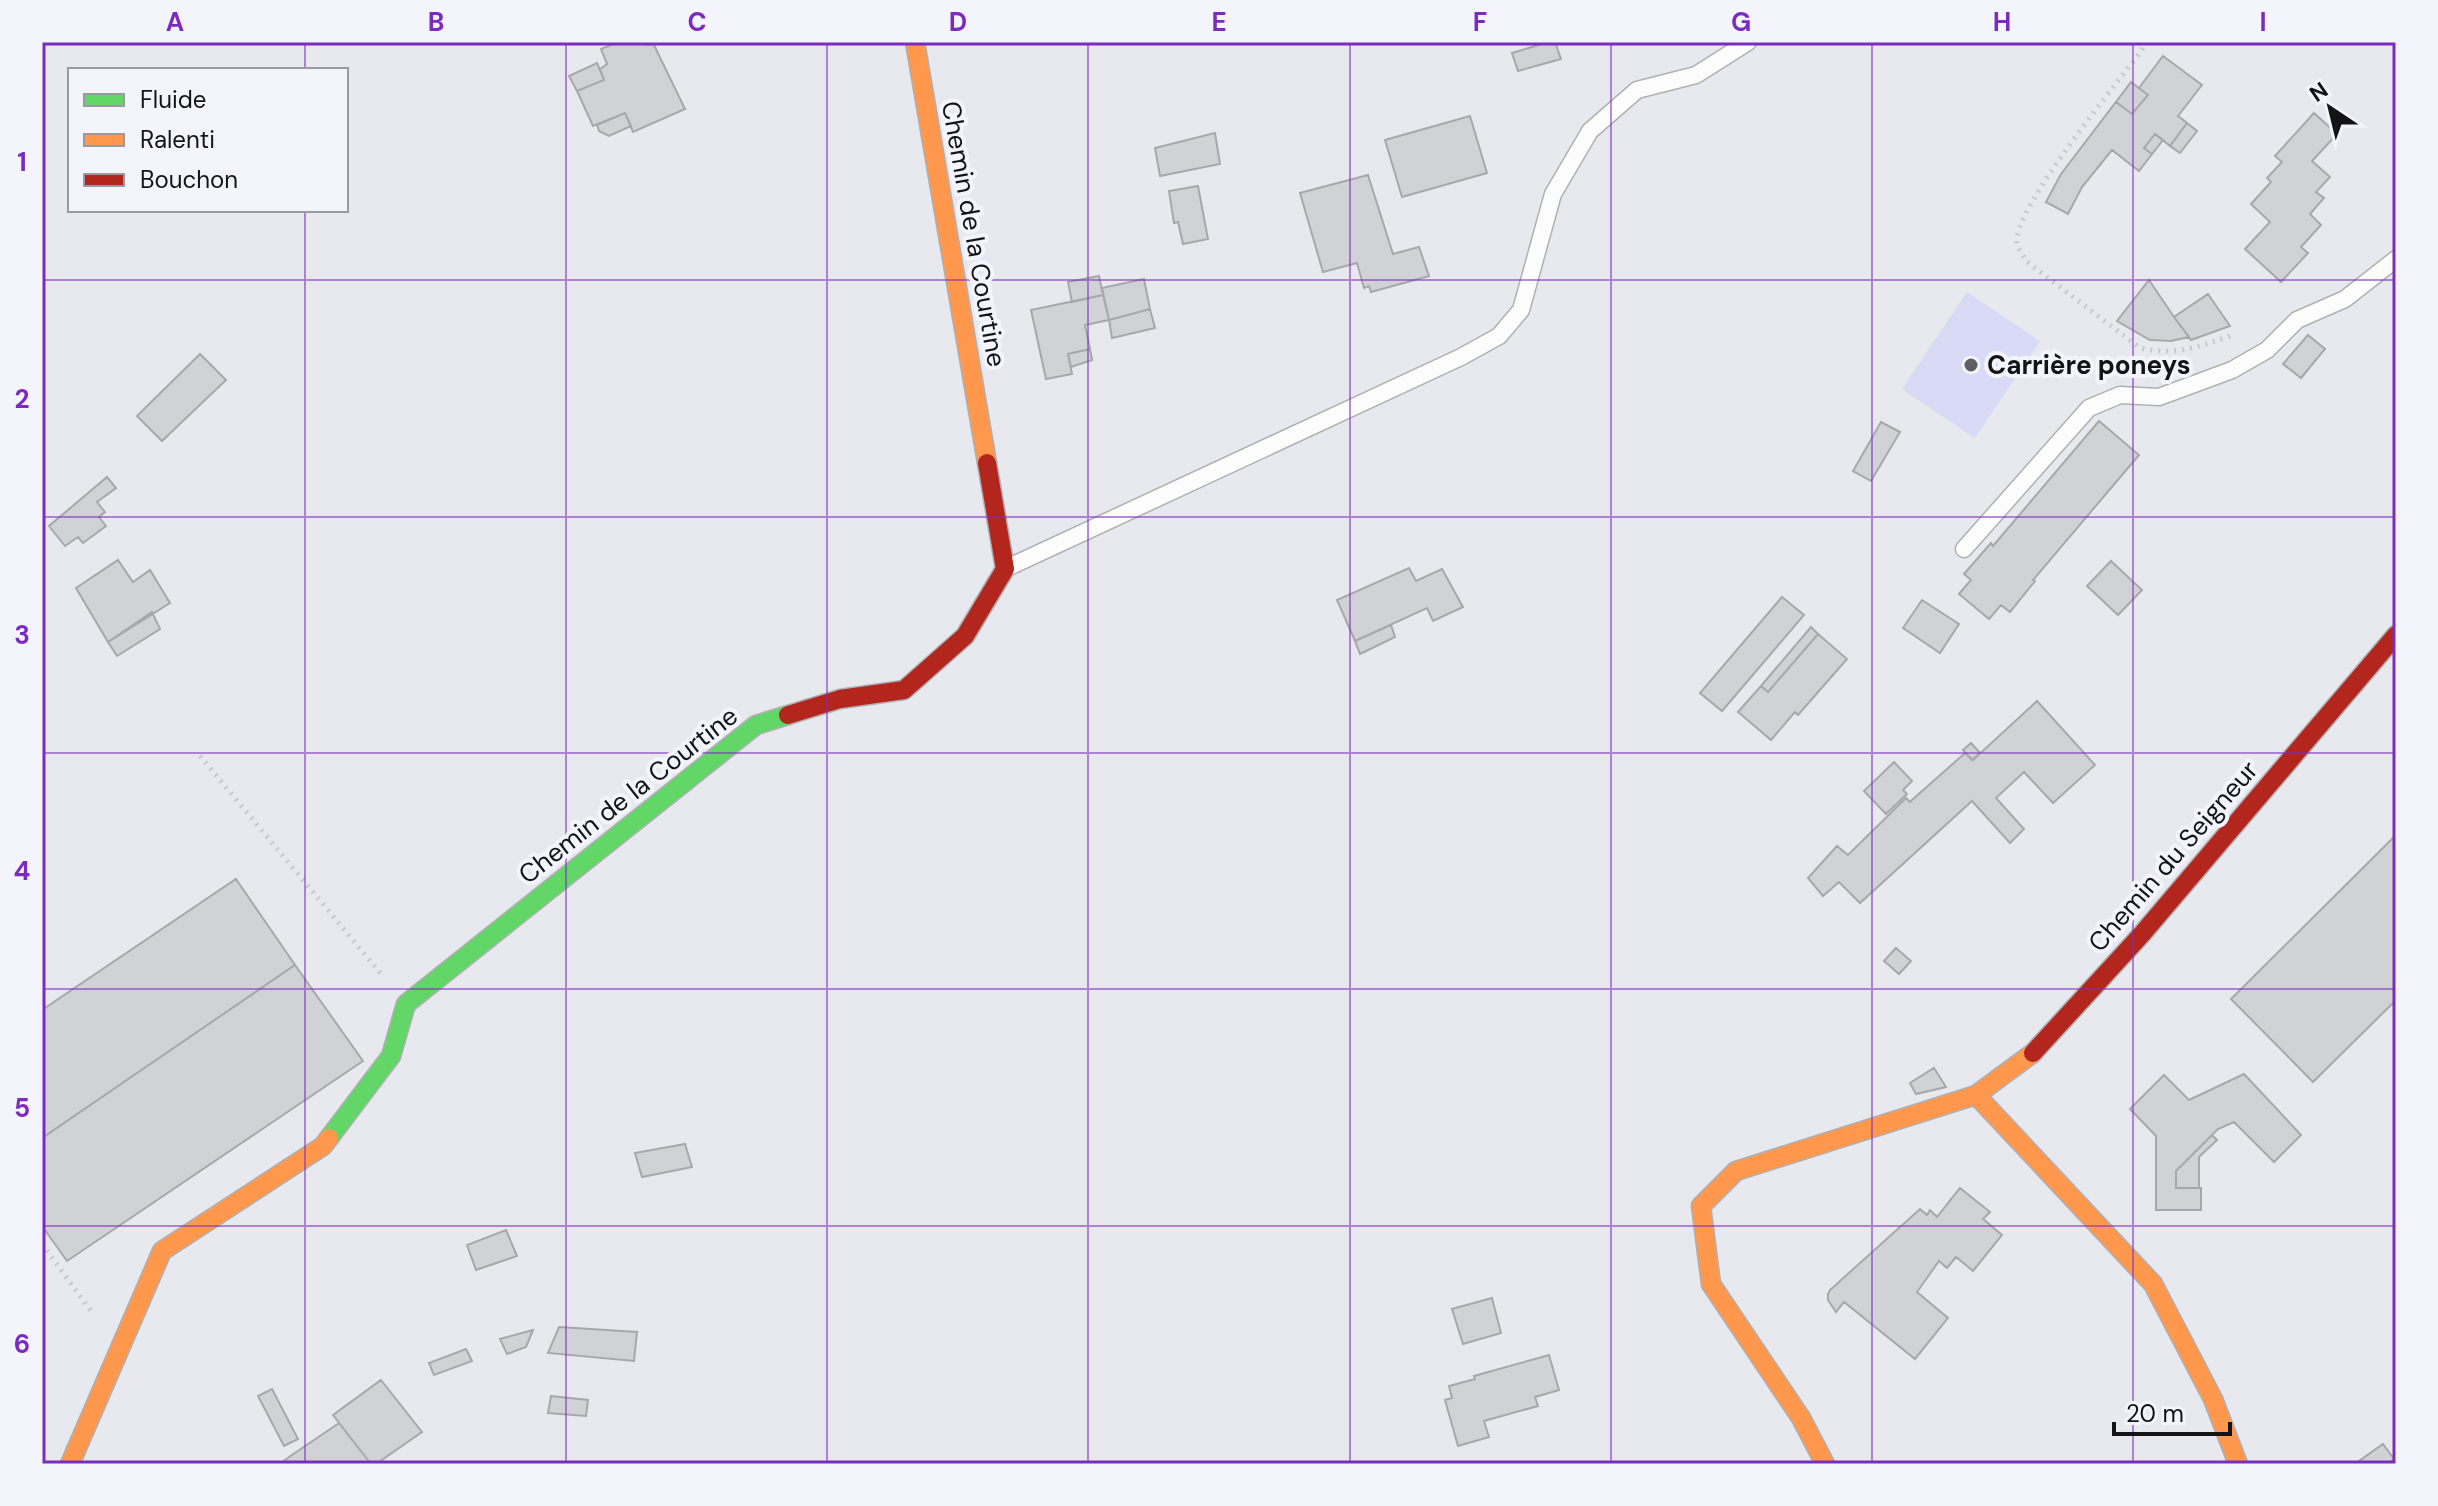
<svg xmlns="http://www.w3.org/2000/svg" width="2438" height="1506" viewBox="0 0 2438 1506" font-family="'DM Sans',sans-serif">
	<rect width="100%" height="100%" fill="#e8e9ee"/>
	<!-- green -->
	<path fill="#d8daf6" d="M1967,292l73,49 -65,97 -73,-49z"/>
	<!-- building -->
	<path fill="#d1d2d6" stroke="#a8a8ac" stroke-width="2" d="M618,42h27l2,3 6,-2 32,66 -52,23 -8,-19 -32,13 -16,-35 27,-11 -4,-11 7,-5 -6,-15z
		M1548,42h7l6,17 -43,12 -6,-18z
		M2163,56l39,29 -24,31 9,7 -17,23 -15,-12 -11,14 8,6 -13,17 -27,-21 -30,37 -14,27 -22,-12 15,-28 55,-72 16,12 16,-19 -9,-7z
		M597,63l7,17 -27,11 -8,-15z
		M2131,82l17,13 -16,19 -16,-12z
		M625,113l6,13 -22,10 -10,-5 -2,-6z
		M2314,113l23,21 -25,27 18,16 -14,15 8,6 -14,16 11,11 -20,22 7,6 -27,29 -36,-33 25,-27 -19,-18 20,-22 -4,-4 15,-16 -7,-6z
		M1470,116l17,57 -85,24 -17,-57z
		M2187,123l10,8 -17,22 -10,-7z
		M1215,133l5,31 -60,12 -5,-28z
		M2155,134l8,6 -11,14 -8,-6z
		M1368,175l25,79 26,-7 10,29 -58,16 -2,-6 -5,2 -7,-25 -34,9 -23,-79z
		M1198,186l10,53 -25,5 -5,-22 -4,1 -5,-32z
		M1099,276l4,19 -31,7 -4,-20z
		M1144,279l6,30 -41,11 -7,-32z
		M2149,280l25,37 15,20 -18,4 -21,-1 -33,-19z
		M2208,294l22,32 -39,14 -17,-23z
		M1103,295l6,25 -24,5 5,24 -22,5 4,20 -26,5 -15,-69z
		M1150,309l5,19 -43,10 -3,-18z
		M2308,335l17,14 -24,29 -18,-14z
		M1090,349l2,11 -21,7 -3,-13z
		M200,354l26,26 -64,61 -25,-25z
		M2099,421l40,34 -106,125 2,1 -25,31 -9,-7 -12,14 -30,-25 12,-14 -7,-6 27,-31 2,3z
		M1881,422l19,10 -29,49 -18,-10z
		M107,477l9,11 -19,14 8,10 -6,5 7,9 -23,17 -5,-6 -13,9 -16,-20z
		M118,560l15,22 17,-12 20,33 -62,39 -32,-54z
		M2111,561l31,29 -24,25 -31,-29z
		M1409,568l7,13 26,-12 21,38 -30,14 -6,-13 -72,33 -18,-41z
		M1782,597l22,18 -82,96 -22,-18z
		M1922,600l37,24 -19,29 -37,-25z
		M152,612l8,17 -43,27 -9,-14z
		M1391,625l4,12 -35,17 -5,-13z
		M1811,627l7,7 -50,58 -7,-6z
		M1818,634l29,25 -49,56 -3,-3 -24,28 -33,-28 23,-26 7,6z
		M2037,701l58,64 -42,38 -29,-31 -28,26 28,31 -14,14 -38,-42 -112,102 -21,-21 -16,14 -15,-18 29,-32 11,9 58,-57 4,4 2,-2 53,-47 8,7z
		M1971,743l9,10 -8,7 -9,-10z
		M1894,762l18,19 -9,9 4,4 -21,20 -22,-23z
		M2396,835v165l-83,82 -82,-83z
		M236,879l59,86 -253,173v-128z
		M1896,948l15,13 -12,13 -15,-13z
		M295,965l68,96 -296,200 -25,-35v-88z
		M1934,1068l12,19 -30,7 -6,-11z
		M2244,1074l57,61 -27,27 -40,-40 -16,7 -42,42v17h25v22h-45v-74l-26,-27 34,-34 25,25z
		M2212,1135l5,5 -18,17v31h-23v-17z
		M685,1144l7,23 -50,10 -7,-24z
		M1960,1188l30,24 -7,7 19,16 -29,36 -17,-14 -9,11 -8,-7 -22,31 31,26 -33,41 -71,-57 -8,10 -8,-12v-6l2,-4 90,-81 7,6 3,-5 7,7z
		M506,1230l11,26 -41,14 -9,-25z
		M1492,1298l9,35 -38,11 -11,-35z
		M559,1327l78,5 -3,29 -86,-8z
		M533,1330l-7,17 -19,7 -7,-15z
		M466,1349l6,12 -38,14 -5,-12z
		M1549,1355l10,35 -24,7 3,9 -54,15 5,16 -31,9 -13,-46 7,-2 -3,-12 26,-7 -1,-3z
		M381,1380l41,52 -46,32h-5l-38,-49z
		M272,1389l26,50 -14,7 -26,-50z
		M551,1396l37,4 -2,16 -38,-3z
		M339,1423l32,41h-91l9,-7z
		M2383,1444l11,15 -7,5h-26l-2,-3z"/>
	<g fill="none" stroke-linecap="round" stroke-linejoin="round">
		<defs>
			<path id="lane" d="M1964,549l125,-141 31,-13 39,2 73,-27 35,-20 30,-30 48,-21 51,-40
				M1009,567l452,-210 38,-21 22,-26 32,-116 37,-63 47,-41 59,-15 52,-33"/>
			<path id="fast" d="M329,1138l62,-82 15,-52 350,-279 32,-10"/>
			<path id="slow" d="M915,42l72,421
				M1976,1095l177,189 60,115 25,65
				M70,1464l92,-213 161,-105 6,-8
				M1825,1464l-24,-46 -90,-134 -10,-78 35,-35 240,-76 57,-42"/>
			<path id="jam" d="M788,715l52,-16 64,-9 61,-54 40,-67 -18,-106
				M2033,1053l109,-119 254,-299"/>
		</defs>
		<!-- lane casing -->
		<use href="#lane" stroke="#afb0b3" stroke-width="19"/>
		<!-- fast casing -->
		<use href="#fast" stroke="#afb0b3" stroke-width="21"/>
		<!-- slow casing -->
		<use href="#slow" stroke="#afb0b3" stroke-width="21"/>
		<!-- jam casing -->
		<use href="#jam" stroke="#afb0b3" stroke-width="21"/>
		<!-- path -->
		<path stroke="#c9c9cb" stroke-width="5" stroke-dasharray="2 6" stroke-linecap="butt" d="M2148,42c-24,33 -137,168 -131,202 1,5 7,12 9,17l114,87c34,8 58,-1 90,-12
			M200,756l181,218
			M42,1244l49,67"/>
		<!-- lane -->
		<use href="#lane" stroke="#fcfcfc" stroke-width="16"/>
		<!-- fast -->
		<use href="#fast" stroke="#63d668" stroke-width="18"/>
		<!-- slow -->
		<use href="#slow" stroke="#ff974d" stroke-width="18"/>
		<!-- jam -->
		<use href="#jam" stroke="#b3261e" stroke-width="18"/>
	</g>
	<!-- grid -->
	<path fill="none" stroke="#7b2cbf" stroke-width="2" stroke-opacity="0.55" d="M305,42v28M566,42v1422M827,42v1422M1088,42v1422M1350,42v1422M1611,42v1422M1872,42v1422M2133,42v1422M305,210v1254M42,280h2354M42,517h2354M42,753h2354M42,989h2354M42,1226h2354"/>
	<!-- markers -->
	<circle fill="#5e5f62" stroke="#f4f4fd" stroke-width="3" cx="1971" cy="365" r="8"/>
	<g text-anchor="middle" stroke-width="8" stroke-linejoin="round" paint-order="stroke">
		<!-- street labels -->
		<g font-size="26" fill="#141417" stroke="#f4f4fd">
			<text transform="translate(974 234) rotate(80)" y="9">Chemin de la Courtine</text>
			<text transform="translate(628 795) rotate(-38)" y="9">Chemin de la Courtine</text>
			<text transform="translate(2173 856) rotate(-49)" y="9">Chemin du Seigneur</text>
		</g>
		<!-- poi labels -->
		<g font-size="26" font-weight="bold" fill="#141417" stroke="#f4f4fd" text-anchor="start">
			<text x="1987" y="374">Carrière poneys</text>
		</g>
	</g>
	<!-- border -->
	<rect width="2438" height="1506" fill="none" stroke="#f4f4fd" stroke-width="88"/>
	<!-- legend -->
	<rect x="68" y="68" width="280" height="144" fill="#f4f4fd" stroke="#9a9aa1" stroke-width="2"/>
	<rect x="84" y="94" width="40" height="12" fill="#63d668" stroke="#9a9aa1" stroke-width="2"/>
	<text x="140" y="108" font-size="24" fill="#141417">Fluide</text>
	<rect x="84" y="134" width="40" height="12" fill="#ff974d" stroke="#9a9aa1" stroke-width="2"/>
	<text x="140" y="148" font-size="24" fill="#141417">Ralenti</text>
	<rect x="84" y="174" width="40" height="12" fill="#b3261e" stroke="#9a9aa1" stroke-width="2"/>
	<text x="140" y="188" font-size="24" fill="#141417">Bouchon</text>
	<!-- north arrow -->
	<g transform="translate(2330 108) rotate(325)" stroke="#f4f4fd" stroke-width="6" paint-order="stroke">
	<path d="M0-6L14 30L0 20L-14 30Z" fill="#141417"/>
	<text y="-12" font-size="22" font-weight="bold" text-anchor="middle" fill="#141417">N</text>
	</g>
	<!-- scale -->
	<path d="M2114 1422v12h116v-12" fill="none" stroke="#141417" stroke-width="4"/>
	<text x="2126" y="1422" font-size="24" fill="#141417" stroke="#f4f4fd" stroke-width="6" paint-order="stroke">20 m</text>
	<rect x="44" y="44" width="2350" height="1418" fill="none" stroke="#7b2cbf" stroke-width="3"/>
	<g font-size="26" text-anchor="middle" font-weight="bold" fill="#7b2cbf">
		<text x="175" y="31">A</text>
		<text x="436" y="31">B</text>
		<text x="697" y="31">C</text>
		<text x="958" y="31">D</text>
		<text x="1219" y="31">E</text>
		<text x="1480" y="31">F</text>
		<text x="1741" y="31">G</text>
		<text x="2002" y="31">H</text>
		<text x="2263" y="31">I</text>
		<text x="22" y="171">1</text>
		<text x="22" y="408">2</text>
		<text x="22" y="644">3</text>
		<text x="22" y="880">4</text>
		<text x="22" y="1117">5</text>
		<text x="22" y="1353">6</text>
	</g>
</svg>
